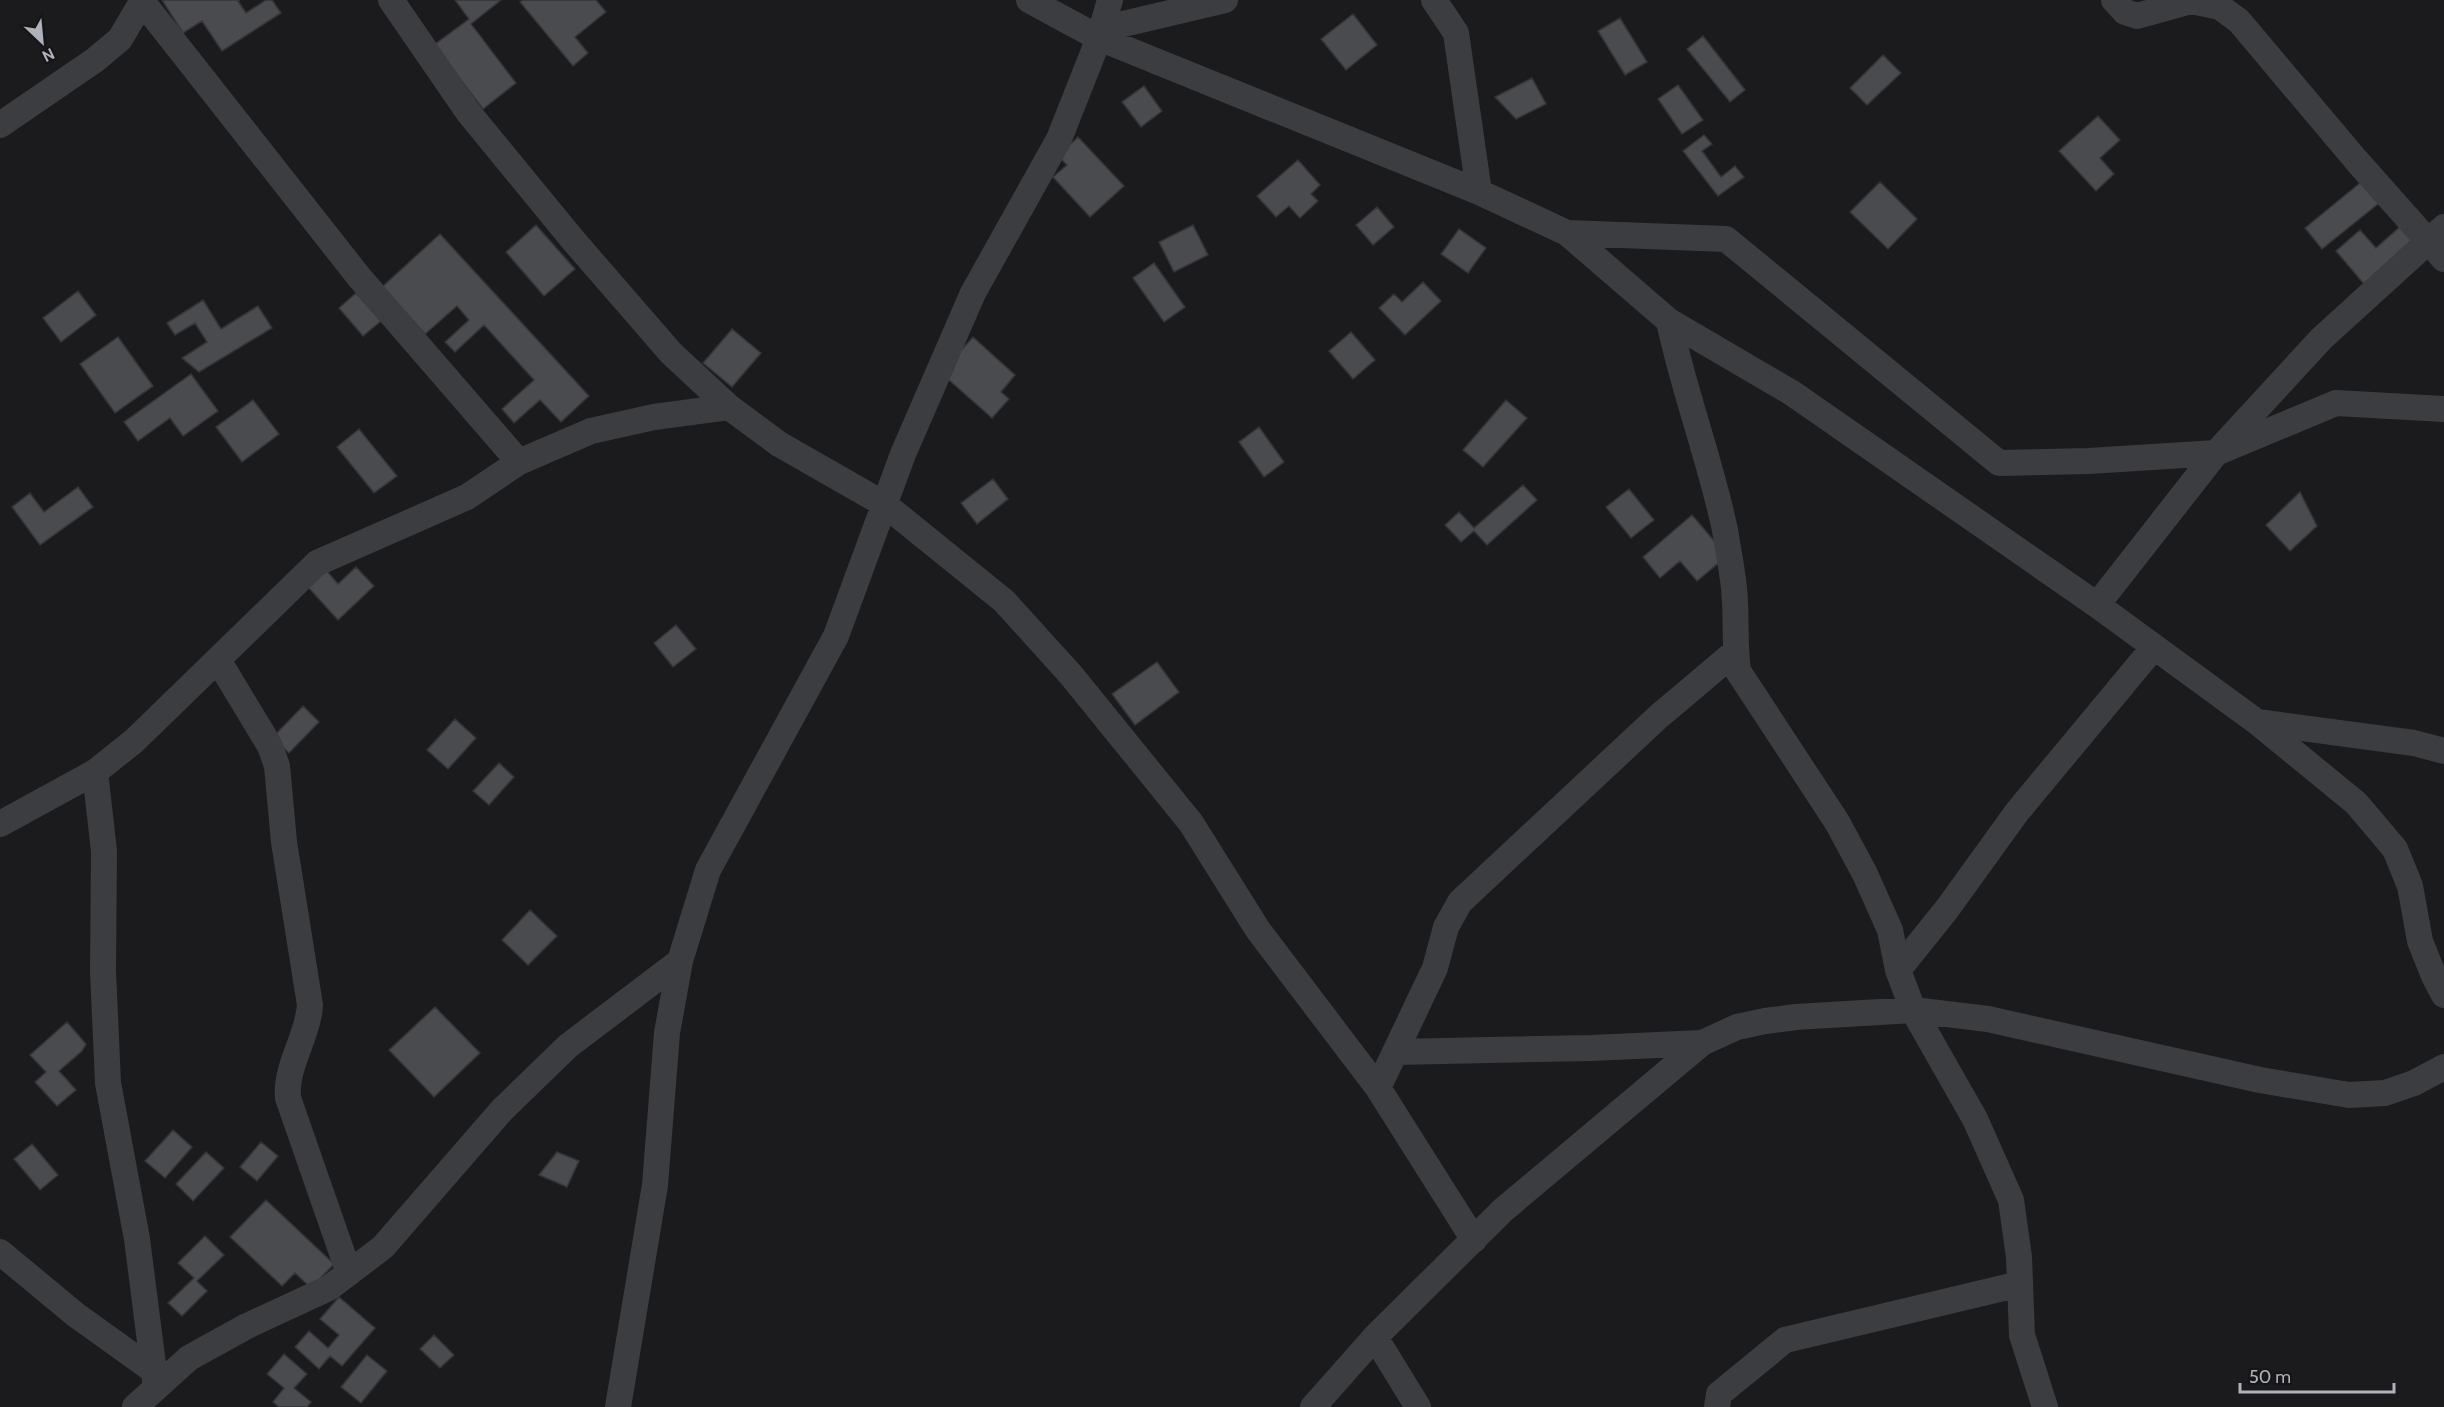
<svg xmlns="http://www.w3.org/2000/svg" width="2444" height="1407" viewBox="0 0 2444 1407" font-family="Cabin,sans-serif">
	<rect width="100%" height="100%" fill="#1b1b1d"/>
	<!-- building -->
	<path fill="#4a4b4f" stroke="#353538" stroke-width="1.5" d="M162,0h78l-2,1 8,12 20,-13h6l9,13 -59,38 -20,-30 -19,12z
		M455,0h46l-30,24 45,59 -33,26 -49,-64 35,-26z
		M523,0h73l10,12 -31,25 13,16 -15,13 -53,-64z
		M1353,14l24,31 -31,25 -25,-31z
		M1620,18l27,44 -22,13 -27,-44z
		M1703,36l42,54 -15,12 -43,-53z
		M1883,55l18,18 -34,32 -17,-17z
		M1532,78l14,26 -30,15 -21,-22z
		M1678,85l25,35 -21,14 -24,-35z
		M1144,86l18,25 -21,16 -19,-25z
		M2098,116l22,24 -20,18 14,16 -18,17 -37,-40z
		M1704,135l8,9 -10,7 19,26 14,-11 9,11 -26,19 -35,-45z
		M1078,137l46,49 -34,31 -37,-40 14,-12 -9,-9z
		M1298,160l22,25 -9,9 7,7 -18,17 -11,-12 -13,11 -19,-21z
		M2366,178l17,22 -61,49 -17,-21z
		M1880,182l37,37 -29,30 -38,-37z
		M1377,207l17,20 -21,18 -17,-20z
		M536,225l39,44 -31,27 -38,-44z
		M1193,225l15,30 -34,17 -15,-30z
		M2402,225l13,16 -51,43 -28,-33 24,-21 16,18z
		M1459,229l27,19 -18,25 -27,-19z
		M440,234l149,162 -28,26 -21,-22 -26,23 -12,-14 32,-29 -50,-55 -29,27 -10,-10 24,-22 -12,-14 -32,28 -43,-47z
		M1154,263l31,44 -21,15 -31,-44z
		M1423,282l18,19 -36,34 -26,-27 15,-14 8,8z
		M78,291l18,24 -35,27 -18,-24z
		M356,293l25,28 -18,15 -24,-28z
		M203,300l18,29 37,-23 14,22 -73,44 -17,-14 25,-16 -12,-19 -20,12 -8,-12z
		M732,329l29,24 -29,34 -29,-24z
		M1351,332l24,28 -22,19 -24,-28z
		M118,337l35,49 -38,27 -35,-49z
		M973,337l42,38 -14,17 8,7 -17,19 -51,-45z
		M191,374l27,37 -35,25 -13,-18 -32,23 -14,-19z
		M253,400l26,34 -37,28 -26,-35z
		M1506,400l21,18 -44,49 -20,-17z
		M1259,427l25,35 -20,15 -25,-35z
		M359,429l38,47 -23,17 -37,-46z
		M993,479l15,20 -31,25 -16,-21z
		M1523,485l14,15 -50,45 -13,-14 -13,11 -16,-17 14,-13 15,16z
		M78,487l15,20 -53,38 -28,-38 18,-14 14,19z
		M1629,489l25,31 -23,18 -25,-31z
		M2300,492l17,34 -27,25 -24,-26z
		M1692,515l35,41 -30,25 -17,-20 -20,17 -17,-21z
		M356,567l18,19 -36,34 -30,-33 18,-17 12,14z
		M676,625l20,24 -23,18 -19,-24z
		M1157,662l22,30 -44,33 -23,-31z
		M303,706l16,16 -30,31 -16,-16z
		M455,719l21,19 -28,31 -21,-19z
		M499,763l15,14 -25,28 -16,-14z
		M530,910l27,26 -29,29 -26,-25z
		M435,1007l45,46 -46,44 -45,-47z
		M67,1022l19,22 -4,7 -23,20 17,19 -19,16 -22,-24 11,-10 -16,-17z
		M173,1130l19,17 -27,31 -20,-17z
		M261,1142l17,14 -21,25 -17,-14z
		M32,1144l26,31 -18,15 -26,-31z
		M206,1152l18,16 -31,33 -17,-17z
		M557,1152l22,9 -12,26 -28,-12z
		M266,1200l68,64 -23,24 -16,-15 -13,13 -52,-49z
		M205,1236l19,19 -27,26 10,10 -25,25 -14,-13 26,-25 -16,-15z
		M339,1297l36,31 -33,38 -12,-10 -11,13 -24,-22 14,-16 19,17 11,-13 -19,-16z
		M434,1335l20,20 -14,13 -20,-19z
		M284,1354l23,20 -13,14 17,14 -4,5h-28l-6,-5 11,-14 -17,-14z
		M367,1355l20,16 -26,32 -20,-16z"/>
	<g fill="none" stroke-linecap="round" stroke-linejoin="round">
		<!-- minor -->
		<path stroke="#3c3d41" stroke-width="26" d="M141,0l218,277 160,185
			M391,0l77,112 105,128 98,113 58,54 50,37 105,60 120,97 67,74 120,148 67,107 120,158 96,152
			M1029,0l70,38 380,154 88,41 102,88 123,72 305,212 160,117 99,81 39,46 15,37 10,55 14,35 10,19
			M1434,0l22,33 23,159
			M2114,0l11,12 12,4 54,-15 29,6 19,14 117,139 88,99
			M1102,29l123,-29
			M0,125l95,-65 25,-21 23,-39
			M1567,233l159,6 273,224 90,-2 127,-8 120,-50 108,6
			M1669,321c15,71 41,138 56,209 3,19 7,39 9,58 3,28 0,55 4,83l99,151 28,52 25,56 8,40 15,40 62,109 36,81 8,57 3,78 23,72
			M2097,605l119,-152 105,-114 123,-112
			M218,660l52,86 7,20 7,76 26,163c-2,32 -25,61 -22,93l61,175
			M2258,722l156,21 30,8
			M95,772l9,79 -1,120 5,112 29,156 19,149
			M0,824l95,-52 39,-31 183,-178 150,-66 52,-35 72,-31 63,-14 75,-10
			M1898,970l49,-61 70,-97 137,-165
			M1395,1052l196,-4 111,-5
			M1378,1088l57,-120 11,-41 14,-25 198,-185 77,-65
			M0,1252l76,63 78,56
			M1375,1337l43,70
			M135,1407l54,-49 58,-32 82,-38 54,-41 119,-137 66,-64 112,-85
			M618,1407l37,-222 12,-152 13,-72 28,-91 128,-234 67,-182 70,-161 86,-154 40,-101 11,-38
			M1313,1407l62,-70 128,-127 199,-167 35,-16 28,-6 31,-4 117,-7 75,9 272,61 89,15 36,-2 29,-10 30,-16
			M1717,1407l2,-13 66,-54 235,-56"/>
	</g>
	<!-- north arrow -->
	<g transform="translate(42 42) rotate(154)" stroke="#161618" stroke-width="4.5" paint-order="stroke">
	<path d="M0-4.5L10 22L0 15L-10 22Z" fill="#afb2bb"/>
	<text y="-9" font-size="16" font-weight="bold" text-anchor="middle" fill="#afb2bb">N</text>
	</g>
	<!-- scale -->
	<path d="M2240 1383v9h154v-9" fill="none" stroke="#afb2bb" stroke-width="3"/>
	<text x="2249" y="1383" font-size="18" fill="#afb2bb" stroke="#161618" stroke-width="4.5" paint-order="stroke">50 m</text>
</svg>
